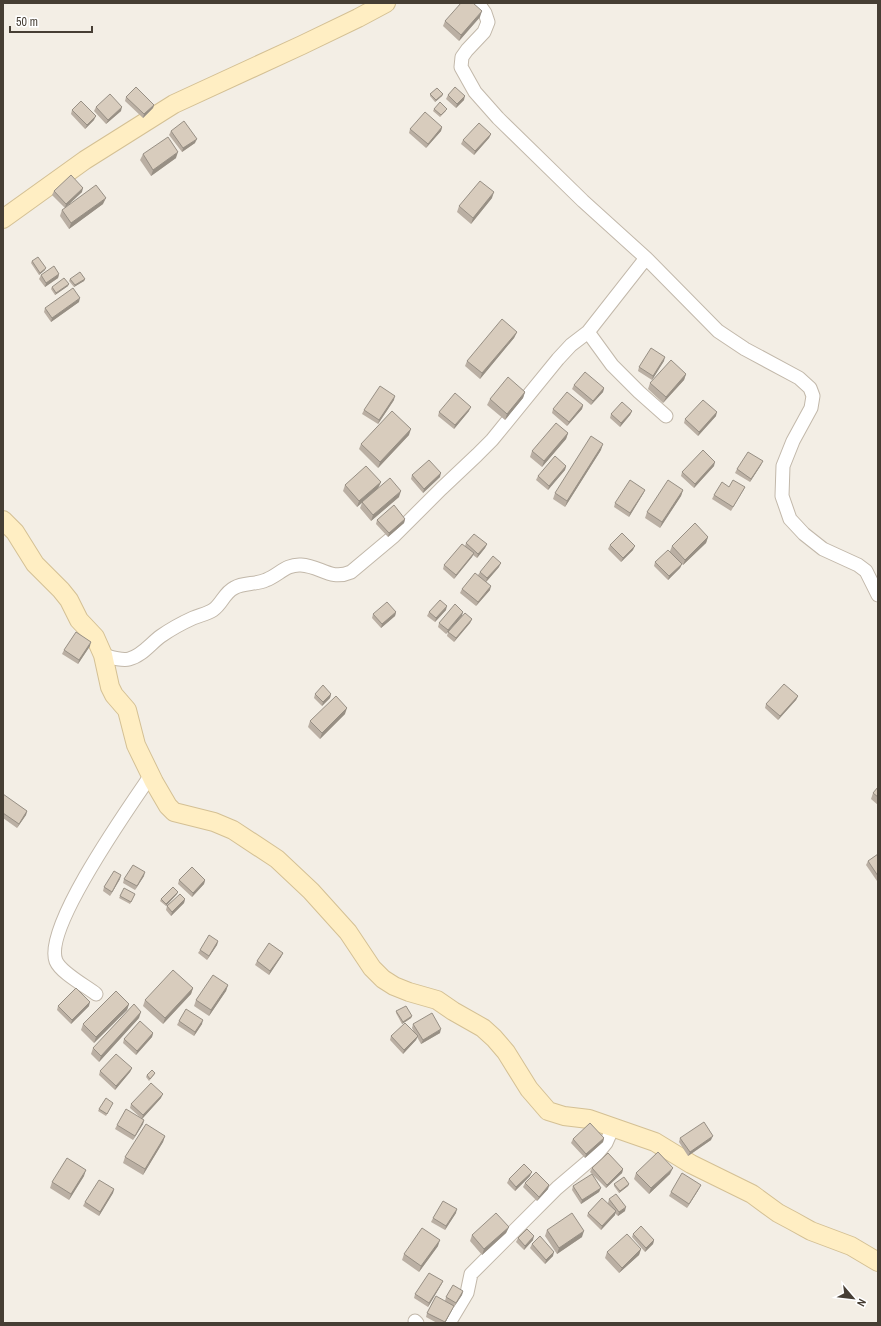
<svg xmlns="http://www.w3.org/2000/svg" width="881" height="1326" viewBox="0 0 881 1326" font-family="'Archivo Narrow',sans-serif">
	<rect width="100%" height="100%" fill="#f3eee5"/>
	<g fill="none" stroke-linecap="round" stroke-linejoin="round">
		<defs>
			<path id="street" d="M478,3l7,10 3,9 -4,10 -17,18 -5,7 -1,10 14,25 23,26 85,83 63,57 72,73 27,18 54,29 11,10 3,8 -2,12 -18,33 -10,25 -1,30 8,23 14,15 19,15 35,16 8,6 12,24
				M646,258l-58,74 24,33 27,27 27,24
				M103,655c8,2 18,6 26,4 13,-3 22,-16 32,-23 10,-7 21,-13 32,-18 7,-3 14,-4 20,-8 9,-6 11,-17 21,-22 10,-6 21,-3 32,-8 13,-5 20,-16 35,-15 20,1 29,16 50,7l43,-36 47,-47 36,-34 15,-15 66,-81 13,-14 17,-13
				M96,994c-10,-8 -35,-21 -40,-33 -13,-33 74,-155 95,-186
				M415,1321l2,2
				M449,1323l18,-30 4,-19 86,-86 40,-34 9,-11 7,-16"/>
			<path id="secondary" d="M3,219l82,-59 89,-56 128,-59 56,-27 28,-15
				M3,520l12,12 20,32 26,26 8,10 10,20 16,17 8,18 7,32 4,8 13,15 9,35 18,37 14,24 6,6 40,10 19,8 44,29 34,32 37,41 24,36 11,11 11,7 15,6 28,8 16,11 30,17 11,10 12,14 23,37 19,22 16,5 25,3 66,23 36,22 61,30 26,19 15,8 18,10 40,15 27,16"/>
		</defs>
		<!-- street casing -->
		<use href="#street" stroke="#c2b8aa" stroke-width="15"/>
		<!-- secondary casing -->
		<use href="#secondary" stroke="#d4c094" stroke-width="20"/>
		<!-- street -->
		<use href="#street" stroke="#fff" stroke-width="13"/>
		<!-- secondary -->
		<use href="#secondary" stroke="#ffeec3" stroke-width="18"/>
	</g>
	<!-- wall -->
	<path fill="#baafa3" d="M480,17l-21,24 -16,-15 2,-5z
		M430,94h13l-1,2 -7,6 -5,-6z
		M448,95l16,5 -8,8 -10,-9z
		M126,97l28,8 -1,3 -10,10 -18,-17z
		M96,107l25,4 -15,13 -12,-13z
		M434,109l12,2 -6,6 -7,-6z
		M72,110l22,10 -9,9 -14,-15z
		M442,127l-1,4 -15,17 -17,-15 1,-4z
		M171,131l24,12 -13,9 -13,-17z
		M491,134l-2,4 -15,17 -13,-11 2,-4z
		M143,154l33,4 -25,18 -11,-16z
		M54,191l28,1 -16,15 37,-3 -34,25 -9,-13 2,-6 3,-2 -13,-13z
		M492,198l-21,26 -14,-12 2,-6z
		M32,261l13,9 -6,5 -8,-12z
		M59,274l-1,4 -13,9 -6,-8 2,-4z
		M70,279h15l-1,2 -10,6 -5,-6z
		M68,286l-13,9 -4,-6 1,-2z
		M79,302l-28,20 -7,-10 1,-4z
		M517,332l-3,6 -34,41 -15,-13 2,-5z
		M664,361l-12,19 -14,-9 1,-4z
		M686,374l-2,6 -21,23 -15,-14 2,-6z
		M574,385l30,3 -1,4 -12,13 -19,-16z
		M525,392l-2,6 -18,22 -18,-15 3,-6z
		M394,400l-16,24 -16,-10 2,-4z
		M583,405l-1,4 -15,17 -15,-13 1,-4z
		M469,411l-15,18 -16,-13 1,-4z
		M632,411l-2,4 -10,12 -10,-9 1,-4z
		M716,416l-18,20 -14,-13 1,-4z
		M568,433l-2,6 -24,28 -12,-10 2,-6z
		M409,435l-31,33 -19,-19 2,-5z
		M601,450l-36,57 -12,-8 2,-6z
		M761,465l-11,17 -15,-9 2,-4z
		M566,466l-1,4 -17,20 -12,-10 2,-4z
		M714,466l-20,22 -13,-12 1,-4z
		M412,475l28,2 -17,16 -12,-14z
		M381,482l-3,6 21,9 -28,24 -11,-13 2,-5 -5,4 -14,-16 2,-6z
		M729,487h16l-2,4 -12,20 -19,-12 2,-4z
		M645,490l-2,4 -14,23 -15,-10 1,-4z
		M683,490l-2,6 -21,32 -15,-10 2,-6z
		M405,519l-1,4 -16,14 -12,-13 1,-4z
		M708,537l-2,6 -23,22 -1,-1 -2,4 -12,12 -14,-14 1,-4 15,-11 2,-5z
		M466,543l21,1 -2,4 -8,10 -4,-3 -1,2 -18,22 -11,-10 1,-4 21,-19z
		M610,545l23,5 -12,12 -13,-13z
		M499,567l-13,15 4,8 -14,16 -16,-13 2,-4 16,-14 2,-3z
		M446,610l-11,12 -8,-6 2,-4z
		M396,612l-1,4 -14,12 -9,-10 1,-4z
		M462,616l-16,18 -8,-7 1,-4z
		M472,619l-2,4 -16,19 -7,-6 1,-4z
		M90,646l-12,18 -16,-10 2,-4z
		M315,694h16l-1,4 -8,8 -8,-8z
		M798,696l-2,4 -18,20 -13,-12 1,-4z
		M345,714l-25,25 -12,-12 2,-6z
		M878,787v18l-7,-6 2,-6z
		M3,795l24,16 -1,4 -9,13 -14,-10z
		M878,854v26l-1,1 -11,-16 2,-4z
		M144,876l-9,14 -12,-7 1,-4z
		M120,879l-10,17 -7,-5 1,-4z
		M179,880h26l-1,4 -12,13 -14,-13z
		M178,892l-1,2 -11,12 -6,-5 1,-2z
		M135,894l-5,10 -11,-6 1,-2z
		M185,899l-1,4 -13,13 -5,-6 1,-4z
		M218,941l-1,4 -10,15 -9,-7 2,-3z
		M283,953l-2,4 -12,18 -14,-10 2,-4z
		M228,985l-2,6 -17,25 -15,-10 2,-6z
		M193,988l-2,6 -28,30 -20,-18 2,-6z
		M129,1004l-2,6 -33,33 -13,-13 2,-6z
		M58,1006h31l-18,18 -14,-14z
		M396,1011l16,5 -1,2 -9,6 -6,-11z
		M139,1018l-40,44 -8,-8 2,-6z
		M179,1021l23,3 -8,12 -17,-11z
		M413,1024l27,9 -19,11 -4,-7 -1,3 -13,14 -13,-14 1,-4 24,-2 -3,-6z
		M153,1033l-1,4 -16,18 -13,-12 1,-4z
		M132,1068l-2,4 -15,18 -16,-15 1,-4z
		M155,1073l-1,2 -5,6 -3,-4 1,-2z
		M161,1098l-19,21 -12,-11 1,-4z
		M113,1103l-7,13 -8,-5 1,-2z
		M144,1120l-1,4 -10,16 -18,-11 2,-4z
		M165,1136l-2,6 -20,33 -20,-12 2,-6z
		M604,1138l-1,4 -18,16 -14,-15 2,-4z
		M680,1138l31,2 -23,16 -9,-14z
		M592,1168l31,1 -1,4 -16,15 -16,-16z
		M636,1173l34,1 -21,20 -15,-15z
		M84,1176l-15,24 -19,-12 2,-6z
		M530,1176l-15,15 -8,-8 2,-4z
		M525,1183l24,2 -1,4 -11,12 -14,-14z
		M614,1184h15l-1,2 -9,7 -5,-7z
		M573,1186l28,2 -2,4 -18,12 -9,-14z
		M114,1189l-1,4 -14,23 -16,-10 2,-4z
		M699,1189l-12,19 -18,-12 2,-4z
		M609,1199l16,12 -7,5 -3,-3v2l-14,15 -14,-14 1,-3 20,-10z
		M456,1213l-11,17 -14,-8 2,-4z
		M509,1227l-3,6 -24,22 -12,-14 2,-6z
		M547,1230l35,7 -25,17 -12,-18z
		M633,1234l21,6 -1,4 -8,8 -13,-15z
		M518,1238l15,2 -9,10 -8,-8z
		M532,1244l21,12 -8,8 -15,-16z
		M438,1246l-19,26 -17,-12 2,-6z
		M641,1249l-2,6 -20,18 -14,-15 2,-6z
		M443,1281l-2,4 -13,22 -14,-9 1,-4z
		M463,1291l-1,4 -8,12v-1l-9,17h-8l-11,-6 1,-4 18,-12 1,-4z"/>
	<!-- shaded-wall -->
	<path fill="#978f84" d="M482,11l-2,6 -21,24 2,-6z
		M443,94l-1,2 -7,6 1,-2z
		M465,96l-1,4 -8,8 1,-4z
		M154,105l-1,3 -10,10 1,-4z
		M122,107l-1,4 -15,13 2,-4z
		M96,116l-2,4 -9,9 2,-4z
		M442,127l-1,4 -15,17 2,-4z
		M491,134l-2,4 -15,17 1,-4z
		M197,139l-2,4 -13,9 1,-4z
		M178,152l-2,6 -25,18 2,-6z
		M83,188l-1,4 -17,16 1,-4z
		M494,192l-2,6 -21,26 2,-6z
		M106,198l-3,6 -34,25 2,-6z
		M46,268l-1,2 -6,5 1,-2z
		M59,274l-1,4 -13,9 1,-4z
		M85,279l-1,2 -10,6 1,-2z
		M69,284l-1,2 -13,9 1,-2z
		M80,298l-1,4 -28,20 1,-4z
		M517,332l-3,6 -34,41 2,-6z
		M665,357l-1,4 -12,19 1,-4z
		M686,374l-2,6 -21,23 3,-6z
		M604,388l-1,4 -12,13 2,-4z
		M525,392l-2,6 -18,22 2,-6z
		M395,396l-1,4 -16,24 1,-4z
		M583,405l-1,4 -15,17 2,-4z
		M471,407l-2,4 -15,18 1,-4z
		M632,411l-2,4 -10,12 1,-4z
		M717,412l-1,4 -18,20 1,-4z
		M411,429l-2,6 -31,33 2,-6z
		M568,433l-2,6 -24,28 2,-6z
		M603,444l-2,6 -36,57 2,-6z
		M763,461l-2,4 -11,17 1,-3z
		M715,462l-1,4 -20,22 1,-4z
		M566,466l-1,4 -17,20 1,-4z
		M441,473l-1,4 -17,16 1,-4z
		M381,482l-3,6 -21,19 2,-6z
		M645,490l-2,4 -14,23 1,-4z
		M683,490l-2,6 -21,32 2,-6z
		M401,491l-2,6 -28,24 2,-6z
		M405,519l-1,4 -16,14 1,-4z
		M708,537l-2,6 -23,22 2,-5z
		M487,544l-2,4 -8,10 1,-4z
		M635,546l-2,4 -12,12 2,-4z
		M474,553l-2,4 -18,22 2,-4z
		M501,563l-2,4 -13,15 1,-4z
		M682,564l-2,4 -12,12 1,-4z
		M491,586l-1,4 -14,16 2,-4z
		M447,606l-1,4 -11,12 1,-4z
		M396,612l-1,4 -14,12 1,-4z
		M463,612l-1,4 -16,18 2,-4z
		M472,619l-2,4 -16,19 2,-4z
		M91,642l-1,4 -12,18 1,-4z
		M331,694l-1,4 -8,8 1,-4z
		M798,696l-2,4 -18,20 2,-4z
		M347,708l-2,6 -25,25 2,-6z
		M27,811l-1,4 -9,13 2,-4z
		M145,872l-1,4 -9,14 2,-4z
		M121,875l-1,4 -10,17 2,-4z
		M205,880l-1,4 -12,13 1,-4z
		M178,892l-1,2 -11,12v-2z
		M185,899l-1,4 -13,13 1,-4z
		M218,941l-1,4 -10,15 2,-4z
		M283,953l-2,4 -12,18 1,-4z
		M228,985l-2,6 -17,25 2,-6z
		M193,988l-2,6 -28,30 2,-6z
		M90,1002l-1,4 -18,18 1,-4z
		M129,1004l-2,6 -33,33 2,-6z
		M141,1012l-2,6 -40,44 2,-6z
		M412,1016l-1,2 -9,6 1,-2z
		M203,1020l-1,4 -8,12 1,-4z
		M441,1029l-1,4 -19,11 2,-4z
		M153,1033l-1,4 -16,18 1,-4z
		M418,1036l-2,4 -13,14 1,-4z
		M132,1068l-2,4 -15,18 1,-4z
		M163,1094l-2,4 -19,21 1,-4z
		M144,1120l-1,4 -10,16 2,-4z
		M165,1136l-2,6 -20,33 2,-6z
		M713,1136l-2,4 -23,16 2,-4z
		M604,1138l-1,4 -18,16 1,-4z
		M673,1168l-3,6 -21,20 2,-6z
		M623,1169l-1,4 -16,15 1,-3z
		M86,1170l-2,6 -15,24 2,-6z
		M532,1172l-2,4 -15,15 1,-4z
		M629,1184l-1,2 -9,7 1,-2z
		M549,1185l-1,4 -11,12 2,-4z
		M701,1185l-2,4 -12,19 2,-4z
		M601,1188l-2,4 -18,12 1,-4z
		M114,1189l-1,4 -14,23 1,-4z
		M626,1207l-1,4 -7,5 1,-4z
		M457,1209l-1,4 -11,17 1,-4z
		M616,1211l-1,4 -14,15 1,-4z
		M509,1227l-3,6 -24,22 2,-6z
		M584,1231l-2,6 -25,17 2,-6z
		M534,1236l-1,4 -9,10 1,-4z
		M440,1240l-2,6 -19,26 2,-6z
		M654,1240l-1,4 -8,8 1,-4z
		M641,1249l-2,6 -20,18 3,-5z
		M554,1252l-1,4 -8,8 1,-4z
		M443,1281l-2,4 -13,22 1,-4z
		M463,1291l-1,4 -8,12 2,-4z
		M454,1306l-2,4 -7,13h-1z"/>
	<!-- building -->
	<path fill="#d8ccbd" stroke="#978f84" d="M461,3h12l9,8 -21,24 -16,-14z
		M136,87l18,18 -10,9 -18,-17z
		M455,87l10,9 -8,8 -9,-9z
		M437,88l6,6 -7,6 -6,-6z
		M110,94l12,13 -14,13 -12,-13z
		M81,101l15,15 -9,9 -15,-15z
		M440,102l7,7 -6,6 -7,-6z
		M425,112l17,15 -14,17 -18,-15z
		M184,121l13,18 -14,9 -12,-17z
		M479,123l12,11 -16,17 -12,-11z
		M168,137l10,15 -25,18 -10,-16z
		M71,175l12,13 -17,16 -12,-13z
		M480,181l14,11 -21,26 -14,-12z
		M96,185l10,13 -35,25 -9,-13z
		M38,257l8,11 -6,5 -8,-12z
		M54,266l5,8 -13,9 -5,-8z
		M80,272l5,7 -10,6 -5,-6z
		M64,278l5,6 -13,9 -4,-6z
		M73,288l7,10 -28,20 -7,-10z
		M502,319l15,13 -35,41 -15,-12z
		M651,348l14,9 -12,19 -14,-9z
		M671,360l15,14 -20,23 -16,-14z
		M585,372l19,16 -11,13 -19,-16z
		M508,377l17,15 -18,22 -17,-15z
		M380,386l15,10 -16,24 -15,-10z
		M567,392l16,13 -14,17 -16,-13z
		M455,393l16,14 -16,18 -16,-13z
		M703,400l14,12 -18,20 -14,-13z
		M622,402l10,9 -11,12 -10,-9z
		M392,411l19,18 -31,33 -19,-18z
		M556,423l12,10 -24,28 -12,-10z
		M591,436l12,8 -36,57 -12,-8z
		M703,450l12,12 -20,22 -13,-12z
		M748,452l15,9 -12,18 -14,-10z
		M555,456l11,10 -17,20 -11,-10z
		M429,460l12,13 -17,16 -12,-14z
		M366,466l15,16 -22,19 -14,-16z
		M390,478l11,13 -28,24 -11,-13z
		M630,480l15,10 -15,23 -15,-10z
		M668,480l15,10 -21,32 -15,-10z
		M733,480l12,7 -12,20 -19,-12 8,-13 7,5z
		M394,505l11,14 -16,14 -12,-13z
		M695,523l13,14 -23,23 -13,-14z
		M622,533l13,13 -12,12 -13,-13z
		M474,534l13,10 -9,10 -12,-11z
		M462,544l12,9 -18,22 -12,-10z
		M668,550l14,14 -13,12 -14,-14z
		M493,556l8,7 -14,15 -7,-6z
		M475,573l16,13 -13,16 -16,-13z
		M440,600l7,6 -11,12 -7,-6z
		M387,602l9,10 -14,12 -9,-10z
		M455,604l8,8 -15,18 -9,-7z
		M465,613l7,6 -16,19 -8,-6z
		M76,632l15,10 -12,18 -15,-10z
		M784,684l14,12 -18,20 -14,-12z
		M323,685l8,9 -8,8 -8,-8z
		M336,696l11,12 -25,25 -12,-12z
		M878,787v10l-5,-4z
		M3,794l24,17 -8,13 -16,-11z
		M878,854v22l-10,-15z
		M133,865l12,7 -8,14 -13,-7z
		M192,867l13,13 -12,13 -14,-13z
		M114,871l7,4 -9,17 -8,-5z
		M173,887l5,5 -12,12 -5,-5z
		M124,888l11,6 -4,8 -11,-6z
		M180,894l5,5 -13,13 -5,-6z
		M209,935l9,6 -9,15 -9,-6z
		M269,943l14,10 -13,18 -13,-10z
		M173,970l20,18 -28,30 -20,-18z
		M213,975l15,10 -17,25 -15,-10z
		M76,988l14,14 -18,18 -14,-14z
		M116,991l13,13 -33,33 -13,-13z
		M134,1004l7,8 -40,44 -8,-8z
		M406,1006l6,10 -9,6 -7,-11z
		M186,1009l17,11 -8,12 -16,-11z
		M432,1013l9,16 -18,11 -10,-16z
		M140,1021l13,12 -16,18 -13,-12z
		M405,1023l13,13 -14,14 -13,-14z
		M116,1054l16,14 -16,18 -16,-15z
		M152,1070l3,3 -5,6 -3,-4z
		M151,1083l12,11 -20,21 -12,-11z
		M106,1098l7,5 -6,11 -8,-5z
		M126,1109l18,11 -9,16 -18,-11z
		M704,1122l9,14 -23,16 -10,-14z
		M590,1123l14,15 -18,16 -13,-15z
		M146,1124l19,12 -20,33 -20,-12z
		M658,1152l15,16 -22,20 -15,-15z
		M608,1153l15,16 -16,16 -15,-17z
		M67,1158l19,12 -15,24 -19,-12z
		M524,1164l8,8 -16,15 -7,-8z
		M536,1172l13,13 -10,12 -14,-14z
		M682,1173l19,12 -12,19 -18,-12z
		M592,1174l9,14 -19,12 -9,-14z
		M624,1177l5,7 -9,7 -6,-7z
		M99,1180l15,9 -14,23 -15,-10z
		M616,1194l10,13 -7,5 -10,-13z
		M602,1198l14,13 -14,15 -14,-13z
		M443,1201l14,8 -11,17 -13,-8z
		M496,1213l13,14 -25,22 -12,-14z
		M572,1213l12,18 -25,17 -12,-18z
		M641,1226l13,14 -8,8 -13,-14z
		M422,1228l18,12 -19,26 -17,-12z
		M527,1229l7,7 -9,10 -7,-8z
		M627,1234l14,15 -19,19 -15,-16z
		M540,1236l14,16 -8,8 -14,-16z
		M429,1273l14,8 -14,22 -14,-9z
		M453,1285l10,6 -7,12 -10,-6z
		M436,1296l18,10 -9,16 -18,-9z"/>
	<!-- border -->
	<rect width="881" height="1326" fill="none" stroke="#463e34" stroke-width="8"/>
	<!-- north arrow -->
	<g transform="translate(853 1298) rotate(118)" stroke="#ffffff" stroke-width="3" paint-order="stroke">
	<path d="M0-3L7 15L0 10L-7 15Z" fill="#463e34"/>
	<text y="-6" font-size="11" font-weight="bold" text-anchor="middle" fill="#463e34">N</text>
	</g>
	<!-- scale -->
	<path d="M10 26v6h82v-6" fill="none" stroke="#463e34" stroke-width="2"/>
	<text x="16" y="26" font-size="12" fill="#463e34" stroke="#ffffff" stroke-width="3" paint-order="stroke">50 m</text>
</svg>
